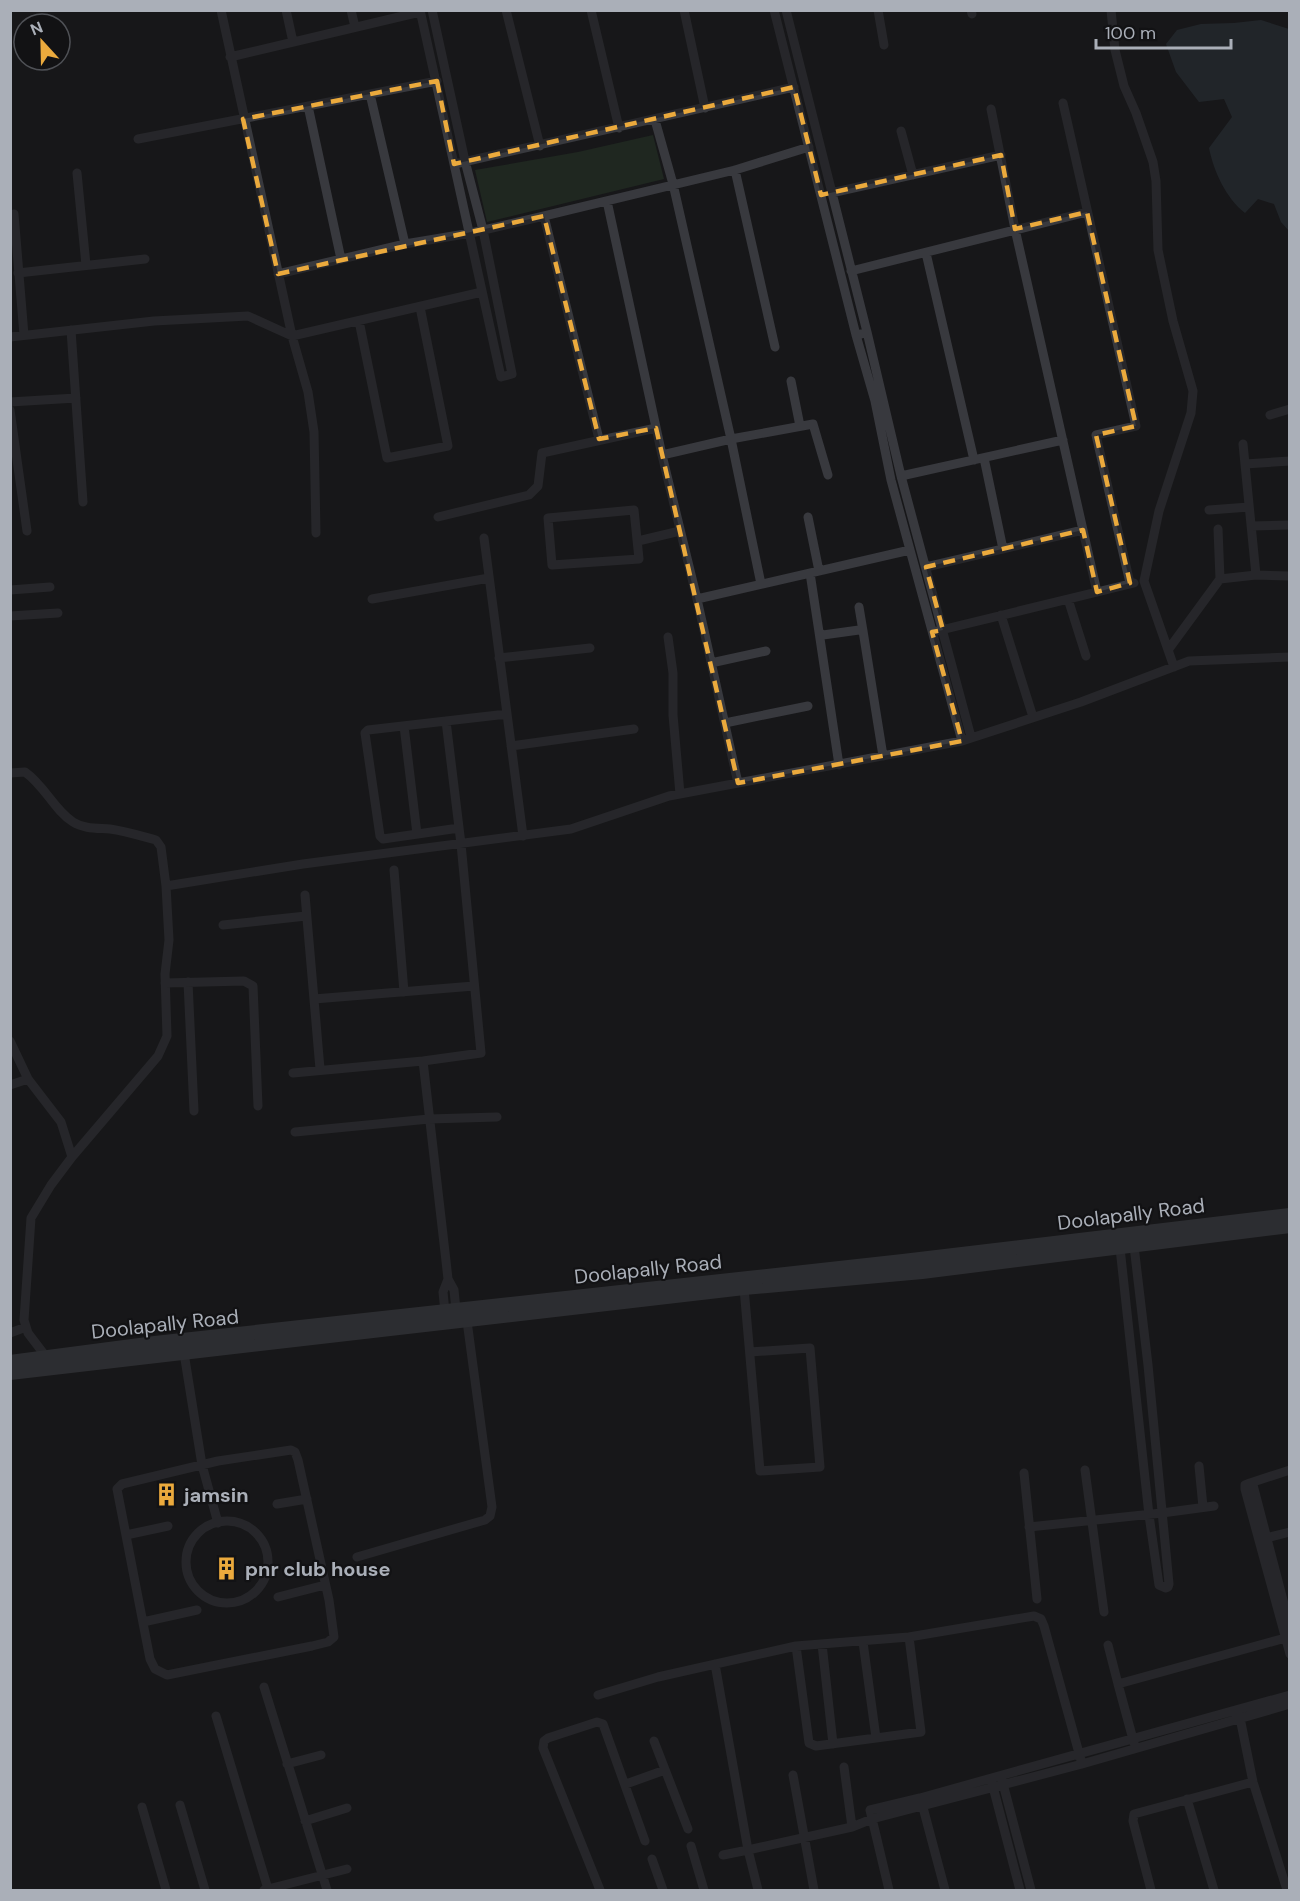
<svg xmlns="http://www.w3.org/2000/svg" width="1300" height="1901" viewBox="0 0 1300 1901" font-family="'DM Sans',sans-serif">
	<rect width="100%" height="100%" fill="#171719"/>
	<!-- green -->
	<path fill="#1f2720" d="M653,135l11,44 -177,43 -12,-52 103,-18z"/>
	<!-- water -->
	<path fill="#2d363d" d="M1261,20l28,9v202l-8,-9 -7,-18 -16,-5 -13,14c-19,-15 -31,-41 -36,-65l23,-31 -8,-18 -25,3 -23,-30 -10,-28 11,-14 24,-6 33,-1z"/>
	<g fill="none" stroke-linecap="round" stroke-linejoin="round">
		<!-- minor -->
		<path stroke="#38393e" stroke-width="9" d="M221,10l71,326 16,56 6,40 2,101
			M286,10l7,32
			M351,10l4,17
			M420,10l81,367 11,-3 -29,-144 -18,-69 -33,-151
			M506,10l34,136
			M591,10l28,118
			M684,10l21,98
			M774,10l82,325 19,66 16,79 71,261
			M786,10l81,322 -6,2
			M878,10l6,35
			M971,10l1,4
			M1111,10l4,40 9,36 12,27 17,49 3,19 2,69 15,71 20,70 -2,22 -32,98 -15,70 30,86
			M230,57l190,-45
			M370,94l35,150
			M1063,103l73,323 -40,9 34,148
			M308,106l33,153
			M991,109l24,120 82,363
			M655,120l18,64 58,255 82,-15 15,51
			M901,131l12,44
			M138,139l299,-58
			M459,163l335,-76
			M735,170l40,177
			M77,173l9,92
			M831,193l170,-38
			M607,201l55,254 35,144 41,184
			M14,214l10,121
			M544,216l55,223
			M926,253l48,207
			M851,271l236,-59
			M18,273l127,-14
			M278,274l127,-30 66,-11 73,-17 191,-46 74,-23
			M359,321l28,137 61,-12 -28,-139
			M71,330l12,172
			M867,332l34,144 70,261
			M10,337l144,-16 94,-5 44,20 190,-44
			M791,381l9,45
			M10,402l66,-4
			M10,410l17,121
			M1270,415l20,-6
			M1243,444l13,131
			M662,455l69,-16 30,145
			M984,458l19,91
			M1245,464l45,-3
			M901,476l162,-36
			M634,510l5,49 -87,6 -4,-47z
			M1209,510l40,-3
			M438,517l91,-22 9,-9 4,-33 114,-25
			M808,517l11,54
			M1251,526l39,-1
			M1218,529l2,50
			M484,538l39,298
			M638,541l42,-10
			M926,567l157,-37
			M810,573l9,59 4,3 36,-5 4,1 20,125
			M10,590l40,-3
			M372,599l117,-21
			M697,599l213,-49
			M1068,599l18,57
			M859,607l4,24
			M1001,615l32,102
			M10,616l48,-3
			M937,631l197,-48
			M819,632l20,133
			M668,637l5,36v42l7,79
			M1168,650l52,-71 36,-4 34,1
			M499,658l91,-10
			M711,663l55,-12
			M725,723l83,-17
			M404,726l13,108
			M511,746l123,-17
			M10,773l15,-1c20,14 29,38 48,50 11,7 24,6 37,7 15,2 31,7 46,11l5,7 5,39 3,54 -4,34 2,62 -9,20 -86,101 -21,28 -20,33 -7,102 4,13 19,25
			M459,828l-76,11 -3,-3 -15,-103 3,-3 139,-16
			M394,870l10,122
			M166,886l137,-22 268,-35 98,-33 293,-55 119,-39 108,-41 101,-4
			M305,895l15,174
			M223,925l83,-9
			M188,982l6,129
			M165,983l79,-2 9,5 5,120
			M314,999l160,-13
			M10,1041l18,38 33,43 11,35
			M423,1061l23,200 2,18 -5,13 2,20
			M293,1073l130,-12 58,-8 -20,-209 -15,-123
			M10,1085l18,-6
			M295,1132l134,-13 68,-2
			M1120,1248l29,267 10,70 7,3 2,-1 1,-3 -21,-219 -14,-119
			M448,1279l6,11 2,20
			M744,1288l16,183 60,-4 -10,-119 -60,4
			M10,1333l16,-6
			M184,1353l18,112 16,58
			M291,1450l4,2 3,8 31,140 5,37 -6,5 -16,4 -145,29 -12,-6 -5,-10 -33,-170 5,-5 96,-23z
			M1199,1466l4,41
			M1085,1470l19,142
			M1024,1473l13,126
			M1250,1483l40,-13
			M277,1504l30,-5
			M186 1562a41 41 0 1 1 82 0a41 41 0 1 1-82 0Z
			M1029,1527l133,-14 52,-7
			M126,1535l42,-9
			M1262,1539l28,-7
			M357,1557l128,-37 5,-4 2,-9 -25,-186
			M278,1597l47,-12
			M143,1622l54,-12
			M1290,1627l-37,-142 -3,-2 -5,2v4l45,165
			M863,1642l13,96 45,-6 -12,-95
			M822,1644l11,100
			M1108,1645l10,39
			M796,1646l13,97 7,3 60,-8
			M715,1664l33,186 104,-23 20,-8 210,-55 208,-60
			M264,1687l63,203
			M598,1695l60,-18 138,-31 113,-9 125,-21 7,3 3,7 38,138
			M1239,1713l14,69 34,108
			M216,1716l52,173
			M654,1741l34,88
			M1134,1743l-16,-59 171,-47
			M287,1764l34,-9
			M844,1767l8,60
			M793,1775l21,115
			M1002,1780l29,110
			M992,1783l28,107
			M626,1784l39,-14
			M1187,1799l27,91
			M921,1800l24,90
			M180,1805l25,85
			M142,1807l24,83
			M305,1821l42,-13
			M691,1846l13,44
			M723,1855l25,-5 10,40
			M652,1859l11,31
			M264,1890l83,-21
			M600,1890l-57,-142 1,-7 4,-3 49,-16 6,2 42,117
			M889,1890l-19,-80 50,-12 370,-103
			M1151,1890l-18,-69 1,-7 119,-32"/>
		<!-- secondary -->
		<path stroke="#46484e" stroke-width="14" d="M10,1362l145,-19 748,-82 387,-46
			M10,1373l734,-85 178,-16 368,-46"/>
	</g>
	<!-- marked area -->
	<path d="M0 0H1300V1901H0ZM437,81l17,83 340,-77 27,108 180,-40 14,74 72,-17 49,214 -40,9 34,148 -33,9 -14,-62 -157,37 17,63 -11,2 30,109 -224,42 -82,-355 -57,11 -55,-223 -266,58 -35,-155z" fill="#171719" fill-opacity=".55" fill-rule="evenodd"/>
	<path fill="none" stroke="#ebaa3d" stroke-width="4.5" stroke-dasharray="12 8" stroke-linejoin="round" d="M437,81l17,83 340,-77 27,108 180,-40 14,74 72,-17 49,214 -40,9 34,148 -33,9 -14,-62 -157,37 17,63 -11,2 30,109 -224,42 -82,-355 -57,11 -55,-223 -266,58 -35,-155z"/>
	<!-- icons -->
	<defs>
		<symbol id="building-bare" viewBox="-9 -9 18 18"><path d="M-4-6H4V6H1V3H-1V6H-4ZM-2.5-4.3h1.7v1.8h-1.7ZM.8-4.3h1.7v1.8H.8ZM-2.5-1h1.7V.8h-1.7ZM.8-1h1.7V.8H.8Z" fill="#ebaa3d" stroke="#121214" stroke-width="2.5" paint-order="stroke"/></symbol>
	</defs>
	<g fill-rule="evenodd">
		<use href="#building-bare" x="150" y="1478" width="33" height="33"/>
		<use href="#building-bare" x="210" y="1552" width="33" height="33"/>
	</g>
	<g text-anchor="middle" stroke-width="4.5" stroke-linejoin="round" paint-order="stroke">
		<!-- street labels -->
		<g font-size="20" fill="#aaafb8" stroke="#121214">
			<text transform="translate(1131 1214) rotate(-7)" y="7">Doolapally Road</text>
			<text transform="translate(648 1269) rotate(-6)" y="7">Doolapally Road</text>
			<text transform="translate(165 1324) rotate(-6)" y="7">Doolapally Road</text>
		</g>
		<!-- poi labels -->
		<g font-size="20" font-weight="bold" fill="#aaafb8" stroke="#121214" text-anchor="start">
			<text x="184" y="1502">jamsin</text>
			<text x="245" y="1576">pnr club house</text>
		</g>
	</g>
	<!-- border -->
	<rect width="1300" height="1901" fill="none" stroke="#aaafb8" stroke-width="24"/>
	<!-- north arrow -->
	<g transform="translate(42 42) rotate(338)"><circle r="28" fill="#121214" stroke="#4f5156" stroke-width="1.5"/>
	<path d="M0-4.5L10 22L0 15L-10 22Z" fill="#ebaa3d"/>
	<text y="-9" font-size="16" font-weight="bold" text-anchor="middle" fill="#aaafb8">N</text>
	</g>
	<!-- scale -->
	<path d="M1096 39v9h135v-9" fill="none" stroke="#aaafb8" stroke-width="3"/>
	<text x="1105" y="39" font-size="18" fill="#aaafb8" stroke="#121214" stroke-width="4.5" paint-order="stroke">100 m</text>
</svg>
